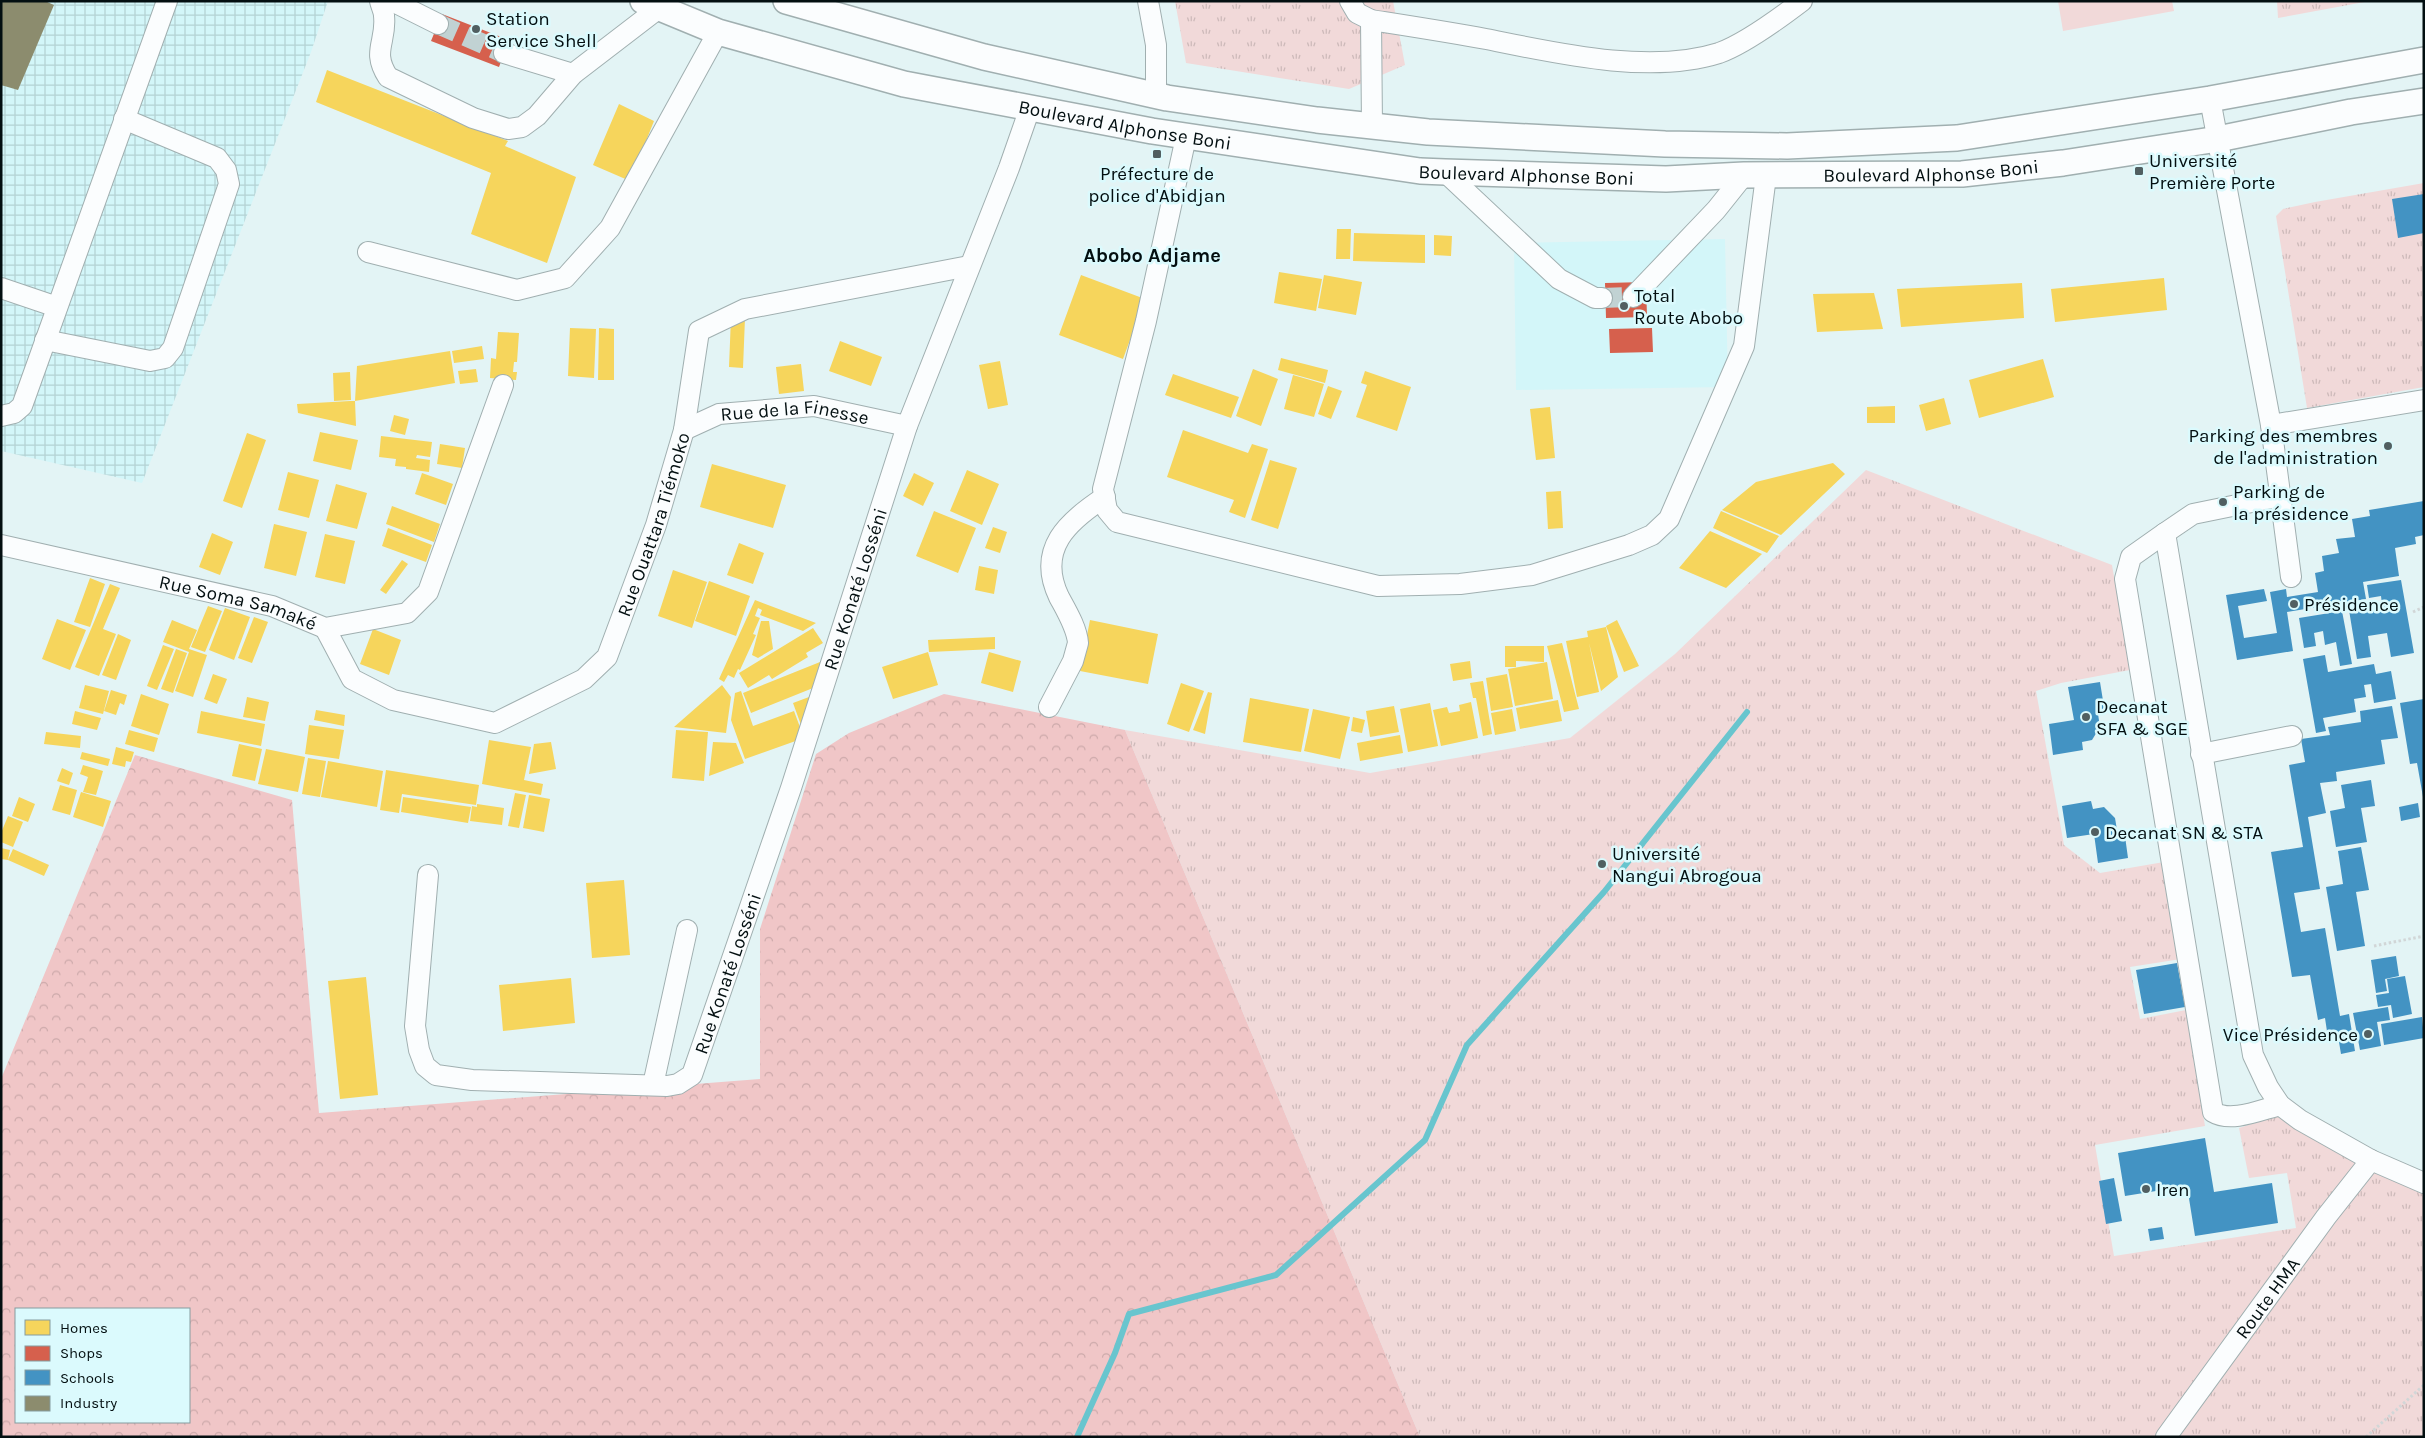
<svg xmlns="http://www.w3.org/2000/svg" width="2425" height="1438" viewBox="0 0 2425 1438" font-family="Karla,sans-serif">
	<defs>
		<pattern id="industrial-grid" width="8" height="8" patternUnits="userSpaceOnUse" patternTransform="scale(1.25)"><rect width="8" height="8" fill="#d3f6f9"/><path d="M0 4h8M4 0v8" fill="none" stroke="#b4d2d4"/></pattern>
		<pattern id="grass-tufts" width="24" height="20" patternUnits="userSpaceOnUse" patternTransform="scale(1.25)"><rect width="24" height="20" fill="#f1d9d9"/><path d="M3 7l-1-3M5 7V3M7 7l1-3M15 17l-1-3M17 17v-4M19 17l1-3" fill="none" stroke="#cdb9b9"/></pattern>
		<pattern id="forest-crowns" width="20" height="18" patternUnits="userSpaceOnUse" patternTransform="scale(1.25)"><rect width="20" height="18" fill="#f0c6c7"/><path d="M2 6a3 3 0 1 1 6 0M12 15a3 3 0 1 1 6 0" fill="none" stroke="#cca9aa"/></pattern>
	</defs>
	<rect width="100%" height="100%" fill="#e3f4f5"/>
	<!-- built -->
	<path fill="#d3f6f9" d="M1725,239l3,148 -212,3 -2,-147z"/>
	<!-- industrial -->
	<path fill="url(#industrial-grid)" d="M1,1h327l-17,51 -169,431 -141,-32z"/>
	<!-- grass -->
	<path fill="url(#grass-tufts)" d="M1175,1h218l12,64 -56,24 -163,-26z
		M2277,1h93l-92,17z
		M2424,183v204l-117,21 -31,-192 7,-7 32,-7z
		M1866,470l246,95 18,105 -69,13 -25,8 28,154 36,28 64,-11 17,97 -51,8 10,52 46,-9 19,116 -110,19 19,111 182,-28 -9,-55 -38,5 -10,-50 41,-13 144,75v247h-1004l-295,-707 245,43 200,-35 105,-84z"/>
	<!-- forest -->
	<path fill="url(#forest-crowns)" fill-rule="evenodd" d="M944,694l181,36 295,707h-1419v-358l134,-324 157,45 27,313 441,-34v-150l56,-175 33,-21zM16,1309h173v113h-173z"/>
	<!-- pitch -->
	<path fill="#f1d9d9" d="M2058,1h114l2,10 -111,20z"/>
	<!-- homes -->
	<path fill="#f6d55c" d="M327,70l181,71 -3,5 71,31 -29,86 -76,-29 20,-61 -175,-71z
		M619,104l35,17 -24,60 -37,-16z
		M1337,229h14l-1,30h-14z
		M1354,233l71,2v28l-72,-2z
		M1434,235l18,1 -1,20 -17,-1z
		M1279,272l43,7 -6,32 -42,-8z
		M1081,275l64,24 -22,60 -64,-24z
		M1324,275l38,7 -6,33 -38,-7z
		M2164,278l3,32 -112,12 -4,-33z
		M2022,283l2,35 -123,9 -4,-38z
		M1874,293l9,36 -66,3 -4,-38z
		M731,317l14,1 -2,50 -14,-1z
		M570,328l26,1 -2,49 -26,-2z
		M599,328l15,1v51h-16z
		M498,332l21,1 -2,29h-3l-1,10h4l-1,8 -26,-2 1,-20 5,1z
		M840,341l42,16 -11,29 -42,-15z
		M482,346l2,13 -30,4 -2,-12z
		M450,351l5,32 -100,18 2,-35z
		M1281,358l47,12 -3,13 -47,-13z
		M2043,359l11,38 -75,21 -10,-38z
		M1000,361l8,44 -20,4 -9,-44z
		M801,364l3,27 -25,3 -3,-27z
		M476,369l2,13 -18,2 -2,-13z
		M1253,369l25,10 -17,47 -25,-10z
		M1365,371l46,16 -14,44 -41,-14 11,-32 -6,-2z
		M350,372l1,28 -17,1 -1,-28z
		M1173,374l66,23 -8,21 -66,-23z
		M1293,375l31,9 -10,33 -30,-8z
		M1328,386l14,5 -11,28 -13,-5z
		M1944,398l7,26 -25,7 -7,-26z
		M350,401h5l1,25 -58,-13 -1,-9z
		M1895,406v17h-28v-16z
		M1550,407l5,51 -19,2 -6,-51z
		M394,415l15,4 -4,16 -15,-4z
		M1183,430l65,23 4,-9 16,5 -23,69 -16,-6 5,-12 -67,-23z
		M320,432l38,8 -7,30 -38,-9z
		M247,433l19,7 -24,68 -19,-7z
		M381,436l51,6 -2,15 -13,-2 -1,3 14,2 -1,12 -23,-3v-2l-11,-1 1,-7 -17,-2z
		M440,444l25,4 -3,20 -25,-4z
		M1270,460l27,8 -19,61 -27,-9z
		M1833,463l12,11 -64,61 -59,-25 34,-28z
		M712,464l74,21 -13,43 -73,-21z
		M967,470l32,14 -17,41 -32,-14z
		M288,472l31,8 -10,38 -31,-8z
		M422,473l31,11 -7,21 -31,-11z
		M914,473l20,10 -11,23 -20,-10z
		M336,484l31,9 -10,36 -31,-8z
		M1561,491l2,37 -15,1 -2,-37z
		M392,506l48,18 -6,18 -48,-18z
		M934,511l42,17 -18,45 -42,-17z
		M1721,511l58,25 -12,17 -54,-25z
		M274,524l33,8 -11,44 -32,-8z
		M993,527l14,5 -7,21 -15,-5z
		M388,528l44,17 -6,17 -44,-16z
		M1710,531l52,23 -36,34 -47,-20z
		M212,533l21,9 -13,33 -21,-8z
		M325,534l30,7 -10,43 -30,-7z
		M739,543l25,10 -11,31 -26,-9z
		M402,560l6,4 -22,30 -6,-4z
		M979,566l19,4 -4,24 -19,-4z
		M673,570l34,12 -15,46 -34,-12z
		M90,578l15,6 -15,43 -16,-5z
		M709,581l41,15 -14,40 -41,-15z
		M110,584l10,4 -17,41 13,5 -17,42 -24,-9z
		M755,600l61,23 -13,8 -43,-16 2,-5 -4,-2 -3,8 5,2 -7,16 3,1 -16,35 -2,-1 -4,9 -6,-3 -4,7 -5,-3z
		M208,606l14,5 -17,41 -14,-5z
		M225,608l25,9 -16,43 -25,-10z
		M254,617l14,5 -16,41 -14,-5z
		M57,619l29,11 -16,40 -28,-11z
		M172,620l25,10 -8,19 18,6 -14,42 -18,-6 14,-39 -26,-10z
		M1090,620l68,14 -10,50 -68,-13z
		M1617,620l22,46 -15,6 -18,-46z
		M761,621h8l4,28 -15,9 -6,-3z
		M1606,627l12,50 -17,14 -12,-48 10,49 -22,5 -11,-56 22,-4 -1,-6z
		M813,628l10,15 -17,10 2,4 -36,22 -3,-4 -21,13 -9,-15z
		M373,629l28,11 -12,35 -29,-11z
		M118,634l13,6 -15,40 -14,-5z
		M995,637v12l-66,3 -1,-12z
		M1562,643l17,66 -15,3 -17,-66z
		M163,645l11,4 -17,41 -10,-4z
		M1505,646h39v16l-28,-1v6h-11z
		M176,649l11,4 -14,40 -12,-4z
		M928,652l10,33 -45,14 -11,-32z
		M989,652l32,9 -8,31 -32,-9z
		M825,660l-7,26 -67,27 -8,-20z
		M1470,661l2,17 -19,3 -3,-17z
		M1547,662l6,37 -38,7 -7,-37z
		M213,674l14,5 -10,25 -13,-5z
		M1507,674l6,33 -22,4 -5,-33z
		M1483,681l9,53 -9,2 -7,-38h-3l-3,-15z
		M1181,683l23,8 -15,41 -22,-8z
		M85,685l24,6 -6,23 -24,-6z
		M722,685l9,12 -5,36 -52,-6z
		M111,690l16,5 -3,10 -4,-2 -4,12 -12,-4z
		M741,691l12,35 41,-15 10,27 -59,21 -14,-39 4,-27z
		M1208,692l4,1 -7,41 -12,-4z
		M141,694l28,10 -10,31 -28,-9z
		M247,697l22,5 -4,19 -22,-4z
		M809,697l2,17 -6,22 -12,-33z
		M1250,698l59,11 -8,43 -58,-10z
		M1558,700l4,21 -42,8 -4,-21z
		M1471,702l7,36 -37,8 -8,-36 14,-3 2,6 11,-2 -1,-6z
		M1430,703l8,43 -30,6 -8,-43z
		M1394,706l5,26 -29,5 -4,-26z
		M1313,709l37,8 -10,42 -36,-8z
		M1512,709l4,22 -21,4 -4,-22z
		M316,710l29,5 -1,11 -30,-6z
		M75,711l26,7 -4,12 -25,-6z
		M201,711l64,13 -4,22 -64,-13z
		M1353,717l12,3 -3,13 -11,-2z
		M309,725l35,5 -5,29 -34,-5z
		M129,730l29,8 -4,14 -29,-8z
		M676,730l32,2 -4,49 -32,-3z
		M46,732l35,4 -1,12 -36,-4z
		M1400,735l3,18 -43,8 -3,-18z
		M489,740l42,7 -7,33 19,4 -2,11 -59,-11z
		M551,742l5,27 -27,5 5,-30z
		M713,742l23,1 8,20 -35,13z
		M239,744l23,5 -7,32 -23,-5z
		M116,747l18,5 -3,10 -5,-1 -1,6 -13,-3z
		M266,749l39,8 -7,35 -40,-8z
		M82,752l28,7 -2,7 -28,-7z
		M308,758l18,3 -6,36 -18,-3z
		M328,761l55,10 -6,36 -56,-10z
		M83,765l20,6 -7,24 -13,-3 5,-15 -8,-3z
		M62,768l11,5 -4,12 -12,-4z
		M386,770l93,15 -3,20 -74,-11 -3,19 -19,-3z
		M60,785l17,5 -7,25 -18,-5z
		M81,792l30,9 -8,26 -30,-10z
		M515,793l11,2 -7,33 -11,-2z
		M529,795l21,4 -6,33 -21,-4z
		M19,797l16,7 -7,18 -16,-6z
		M403,797l68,10 -3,16 -67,-11z
		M477,804l27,4 -2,17 -32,-4 2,-15 5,1z
		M8,816l15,6 -10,25 -12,-5v-9z
		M1,848l9,2 -2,10 -7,-1z
		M13,849l36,16 -5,11 -36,-16z
		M624,880l6,75 -38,3 -6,-75z
		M366,977l12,118 -38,4 -12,-118z
		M571,978l4,45 -72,8 -4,-46z"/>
	<!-- shops -->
	<path fill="#d6604d" d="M442,14l67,26 -10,27 -68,-26z
		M1646,282l1,35 -41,1 -1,-35z
		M1652,328l1,24 -43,1 -1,-24z"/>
	<!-- schools -->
	<path fill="#4393c3" d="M2424,194v39l-26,5 -6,-39z
		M2424,501v34l-9,2 1,7 -21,4 4,28 -36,6 3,17 -79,13 6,39 -56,9 -11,-65 38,-6 3,12 -29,5 6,32 33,-5 -7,-41 16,-3 1,8 31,-5 -3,-19 9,-2 -2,-15 17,-3 -3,-14 19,-2 -3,-18 18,-3 -1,-6z
		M2401,580l13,73 -23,4 -4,-24 -19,3 3,21 -14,2 -8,-49 33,-6 -1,-8 -12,2 -2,-13z
		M2342,611l10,53 -12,2 -4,-24 -11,3 -2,-14 -9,2 2,13 -12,2 -5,-30z
		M2325,655l3,17 46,-8 2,10 15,-3 5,28 -22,4 -3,-19 -7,1 2,12 -12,2 2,13 -33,6 3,13 -10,2 -13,-74z
		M2100,682l5,31 -7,1 2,13 -8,13 -10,2 1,8 -30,5 -4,-31 25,-4 -6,-33z
		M2424,699v97l-1,1 -6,-34 -7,1 -10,-61z
		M2392,706l6,32 -17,2 4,24 -49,8 1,9 -17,2 6,30 -18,4 12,72 -26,4 7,39 24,-4 15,88 9,-2 6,37 -14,3 -3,-18 -10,2 -3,-20 -7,2 -8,-45 -18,2 -21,-125 32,-5 -14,-82 16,-3 -4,-23 29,-4 -2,-8 33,-5 -1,-11z
		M2371,780l4,26 -14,2 6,34 -31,5 -6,-36 15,-3 -4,-23z
		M2091,801l2,8 11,-2 11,11 2,12 7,-1 4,29 -30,5 -4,-29 -27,4 -5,-32z
		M2418,803l2,14 -19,4 -2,-14z
		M2361,847l8,43 -13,2 9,54 -28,5 -11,-64 17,-3 -5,-33z
		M2396,956l3,20 -14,3 2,12 -11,2 -5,-33z
		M2177,963l8,44 -41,7 -8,-44z
		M2405,976l7,38 -19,4 -2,-13 -13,2 -2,-12 13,-2 -2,-14z
		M2388,1007l2,13 -13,2 4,24 -21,4 -7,-37z
		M2422,1017l2,21 -40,7 -3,-21z
		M2205,1138l9,54 58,-9 6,40 -83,13 -8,-50 -62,10 -7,-43z
		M2114,1178l8,43 -16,3 -7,-43z
		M2162,1227l2,12 -14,2 -2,-12z"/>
	<!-- industry -->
	<path fill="#8c8c6e" d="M1,1h44l9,4 -36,85 -17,-5z"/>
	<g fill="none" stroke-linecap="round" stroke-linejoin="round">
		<!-- stream -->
		<path stroke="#68c5ce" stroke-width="6" d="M1077,1437l38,-84 14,-39 147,-39 149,-135 42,-95 137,-153 143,-180"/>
		<!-- minor-tunnel -->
		<path stroke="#c1d2d3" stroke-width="20" stroke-dasharray="20 10" stroke-linecap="butt" d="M438,24l66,29
			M1602,298l31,-1"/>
		<defs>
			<g id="minor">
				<path d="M380,1c1,5 4,10 4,15 3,26 -13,35 4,61l85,41 35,11 14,-2 15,-11 36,-42 86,-66"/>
				<path d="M392,1l46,23"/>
				<path d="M1148,1l8,44v51"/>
				<path d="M1350,1l7,12 14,7c38,6 77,12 115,19 70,14 164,36 233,14 25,-9 62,-36 83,-52"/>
				<path d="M1371,20l1,106"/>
				<path d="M504,53l69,21"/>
				<path d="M2210,99l61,326 20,152"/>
				<path d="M1186,137l-40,184 -43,168 4,21 10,12 261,64 82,-2 72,-9 97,-30 23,-10 17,-16 75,-173 22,-170"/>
				<path d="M1445,172l114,107 36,19h7"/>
				<path d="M368,252l149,38 48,-12 45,-50 108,-196"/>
				<path d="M1,288l56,19"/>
				<path d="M1633,297l83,-87 28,-35"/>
				<path d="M45,340l105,21 15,-3 8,-10 56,-164 -3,-14 -9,-12 -93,-39"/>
				<path d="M1,416l13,-3 8,-7 145,-405"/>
				<path d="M2271,425l153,-25"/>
				<path id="s1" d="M684,430l35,-16 95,-8 93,20"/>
				<path d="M2281,496l-88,18 -28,19 88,522 15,32 12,18 20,15 71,40 53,23"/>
				<path d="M2165,533l-34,24 -6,22 88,533c18,11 47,-2 67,-7"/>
				<path id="s2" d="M1,545l271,61 53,22 82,-15 21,-21 75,-207"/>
				<path id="s3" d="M325,628l27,51 41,21 102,23 89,-44 23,-22 49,-132 28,-95 15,-99 46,-22 224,-43"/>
				<path d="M1049,707l24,-46 5,-18c-1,-15 -12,-33 -19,-46 -23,-48 9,-76 46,-100"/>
				<path d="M2201,754l91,-18"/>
				<path id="s4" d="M428,875l-13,151 4,24 6,16 11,9 36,5 195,6 11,-2 14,-9 99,-287 116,-362 102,-258 21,-60"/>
				<path d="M653,1085l34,-155"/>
				<path id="s5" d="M2166,1437l160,-220 45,-57"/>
			</g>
			<g id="major">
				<path id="s6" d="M643,1l75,31 186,52 248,47 268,40 25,1 221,7 78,-4 218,-1 101,-11 155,-24 133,-27 73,-11"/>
				<path d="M786,1l198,56 183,41 150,22 111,12 237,12 122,2 170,-8 253,-39 214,-39"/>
			</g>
		</defs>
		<!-- minor casing -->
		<use href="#minor" stroke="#a0afb0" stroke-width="22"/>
		<!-- major casing -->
		<use href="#major" stroke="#a0afb0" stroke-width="28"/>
		<!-- path -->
		<path stroke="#d1d6d7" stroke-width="3" stroke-dasharray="2.5 2.5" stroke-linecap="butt" d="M2413,612l11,-5
			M2374,946l50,-10
			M2366,1437l58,-52"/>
		<!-- minor -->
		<use href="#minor" stroke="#fbfdfe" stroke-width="20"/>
		<!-- major -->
		<use href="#major" stroke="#fbfdfe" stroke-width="25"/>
	</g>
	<!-- markers -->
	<g fill="#515f61" stroke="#dbfafd" stroke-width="2">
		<circle cx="476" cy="29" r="5"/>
		<rect x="1152" y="149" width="10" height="10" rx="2.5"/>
		<rect x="2134" y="166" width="10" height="10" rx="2.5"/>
		<circle cx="1624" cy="306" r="5"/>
		<circle cx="2388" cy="446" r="5"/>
		<circle cx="2223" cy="502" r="5"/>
		<circle cx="2294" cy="604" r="5"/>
		<circle cx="2086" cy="717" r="5"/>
		<circle cx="2095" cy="832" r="5"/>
		<circle cx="1602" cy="864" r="5"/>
		<circle cx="2368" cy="1034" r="5"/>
		<circle cx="2146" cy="1189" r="5"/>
	</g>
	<g text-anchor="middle" stroke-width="5" stroke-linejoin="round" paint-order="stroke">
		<!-- poi labels -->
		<g font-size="19" fill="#030f11" stroke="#dbfafd" text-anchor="start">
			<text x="486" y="25">Station<tspan x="486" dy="22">Service Shell</tspan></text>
			<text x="2149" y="167">Université<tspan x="2149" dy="22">Première Porte</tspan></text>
			<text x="1157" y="180" text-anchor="middle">Préfecture de<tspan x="1157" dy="22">police d'Abidjan</tspan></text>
			<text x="1634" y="302">Total<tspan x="1634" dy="22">Route Abobo</tspan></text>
			<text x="2378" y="442" text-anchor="end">Parking des membres<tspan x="2378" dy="22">de l'administration</tspan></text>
			<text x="2233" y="498">Parking de<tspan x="2233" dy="22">la présidence</tspan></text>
			<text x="2304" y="611">Présidence</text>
			<text x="2096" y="713">Decanat<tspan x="2096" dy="22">SFA &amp; SGE</tspan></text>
			<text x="2105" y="839">Decanat SN &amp; STA</text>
			<text x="1612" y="860">Université<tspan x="1612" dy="22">Nangui Abrogoua</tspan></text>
			<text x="2358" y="1041" text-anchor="end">Vice Présidence</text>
			<text x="2156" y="1196">Iren</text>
		</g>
		<!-- street labels -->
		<g font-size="19" fill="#030f11" stroke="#dbfafd">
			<text dy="7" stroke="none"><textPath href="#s6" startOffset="499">Boulevard Alphonse Boni</textPath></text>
			<text dy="7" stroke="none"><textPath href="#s6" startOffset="1309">Boulevard Alphonse Boni</textPath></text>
			<text dy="7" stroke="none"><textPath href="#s6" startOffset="904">Boulevard Alphonse Boni</textPath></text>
			<text dy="7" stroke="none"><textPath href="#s1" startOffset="115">Rue de la Finesse</textPath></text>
			<text dy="7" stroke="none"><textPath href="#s3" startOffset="480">Rue Ouattara Tiémoko</textPath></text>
			<text dy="7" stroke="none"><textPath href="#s4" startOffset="979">Rue Konaté Losséni</textPath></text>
			<text dy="7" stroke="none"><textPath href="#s2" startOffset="244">Rue Soma Samaké</textPath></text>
			<text dy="7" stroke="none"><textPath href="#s4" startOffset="574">Rue Konaté Losséni</textPath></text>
			<text dy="7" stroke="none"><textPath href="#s5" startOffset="172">Route HMA</textPath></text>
		</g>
		<!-- neighbourhood labels -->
		<g font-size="20" font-weight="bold" fill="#030f11" stroke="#dbfafd">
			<text x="1152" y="262">Abobo Adjame</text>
		</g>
	</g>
	<!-- border -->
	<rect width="2425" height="1438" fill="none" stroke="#030f11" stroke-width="5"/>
	<!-- legend -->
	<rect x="15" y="1308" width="175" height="115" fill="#dbfafd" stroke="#859c9f"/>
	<rect x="25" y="1320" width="25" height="15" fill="#f6d55c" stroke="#859c9f"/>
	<text x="60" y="1333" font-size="15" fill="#030f11">Homes</text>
	<rect x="25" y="1346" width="25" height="15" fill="#d6604d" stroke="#859c9f"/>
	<text x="60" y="1358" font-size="15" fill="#030f11">Shops</text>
	<rect x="25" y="1370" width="25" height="15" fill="#4393c3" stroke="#859c9f"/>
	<text x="60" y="1383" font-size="15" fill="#030f11">Schools</text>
	<rect x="25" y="1396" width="25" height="15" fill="#8c8c6e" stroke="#859c9f"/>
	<text x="60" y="1408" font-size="15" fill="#030f11">Industry</text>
</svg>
